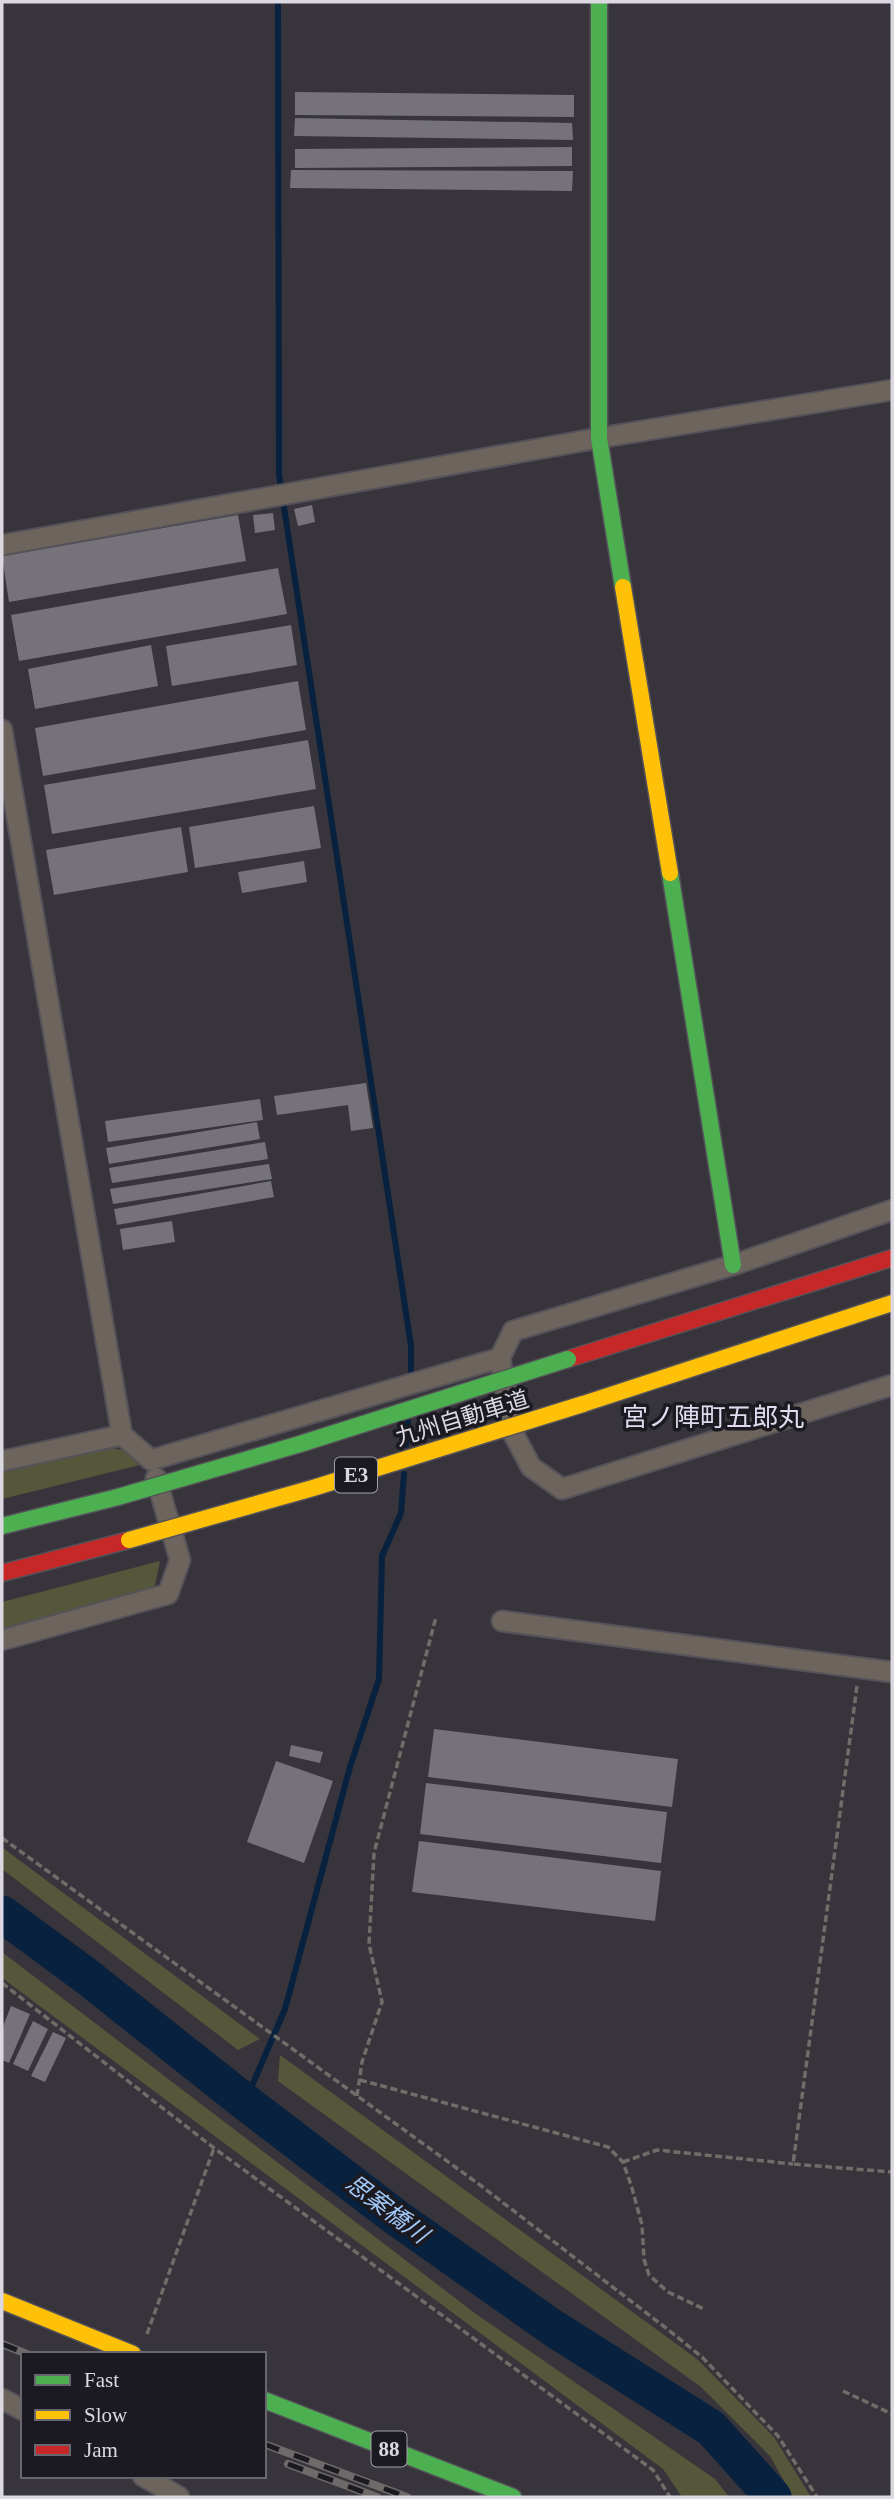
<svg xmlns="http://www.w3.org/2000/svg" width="894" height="2499" viewBox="0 0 894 2499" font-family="'Times New Roman','Noto Sans JP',serif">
	<rect width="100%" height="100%" fill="#37343c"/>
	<!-- green -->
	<path fill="#54573a" d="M106,1447l21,4 13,14 -138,34v-27z
		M160,1561l-6,29 -152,39v-27z
		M2,1847l9,7 249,185 -22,11 -236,-181z
		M2,1952l474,362 239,165 14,18h-47l-19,-28 -661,-491z
		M280,2055l417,304 77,78 37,60h-18l-23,-41 -69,-69 -423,-306z"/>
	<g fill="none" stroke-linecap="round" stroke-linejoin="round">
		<!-- stream -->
		<path stroke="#07213e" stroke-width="6" d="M278,2l1,472 132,872v33
			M406,1445l2,-24
			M245,2102l40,-93 65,-242 29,-88 3,-123 19,-43 3,-39"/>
		<!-- river -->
		<path stroke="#07213e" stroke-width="37" d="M2,1914l83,61 160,127 152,116 156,110 158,100 62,69"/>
	</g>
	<!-- building -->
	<path fill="#757279" d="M295,92l279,3v22l-279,-2z
		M295,118l277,5 1,17 -279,-4z
		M572,147v19l-277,2v-19z
		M291,170l282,1 -1,20 -282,-3z
		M312,505l3,17 -17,4 -4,-17z
		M273,513l2,17 -20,3 -2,-18z
		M238,515l8,46 -237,41 -7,-46z
		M278,568l9,46 -268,47 -8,-46z
		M291,625l6,40 -125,21 -6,-40z
		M151,645l7,41 -123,23 -7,-40z
		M298,681l8,49 -263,46 -8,-48z
		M308,740l8,49 -264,45 -8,-49z
		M314,806l7,42 -126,20 -6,-41z
		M181,827l7,45 -134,23 -8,-45z
		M304,861l3,21 -65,11 -4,-21z
		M366,1083l7,45 -22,3 -3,-26 -71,10 -3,-19z
		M260,1099l3,21 -155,22 -3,-21z
		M257,1122l3,17 -151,25 -3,-16z
		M265,1142l3,17 -156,24 -3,-15z
		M269,1164l3,15 -159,25 -3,-15z
		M271,1181l3,16 -157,28 -3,-16z
		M172,1221l3,21 -52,8 -3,-21z
		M434,1729l244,30 -6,48 -244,-30z
		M291,1745l32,7 -3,11 -31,-7z
		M276,1761l57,20 -29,82 -57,-21z
		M426,1783l241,29 -6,51 -241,-29z
		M419,1841l242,30 -6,50 -243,-29z
		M11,2006l19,8 -21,49 -7,-3v-31z
		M33,2021l15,8 -20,42 -15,-7z
		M53,2032l13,6 -21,44 -14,-6z"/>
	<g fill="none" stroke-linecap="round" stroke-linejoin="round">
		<defs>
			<path id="street" d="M2,545l597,-107 293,-48
				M2,730l120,705
				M892,1210l-159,55 -220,66 -13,27 13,75 18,34 31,22 330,-104
				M2,1461l120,-26 29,25 349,-102
				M502,1621l390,51
				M2,1640l166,-46 12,-34 -24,-82
				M2,2399l21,11
				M143,2476l36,21"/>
			<path id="fast" d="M599,2v436l24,149
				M670,873l63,392
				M2,1526l116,-29
				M264,2400l249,97"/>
			<path id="slow" d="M623,587l47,286
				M583,1404l309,-101
				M2,2301l131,53"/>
			<path id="jam" d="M568,1359l324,-101
				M2,1573l127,-33"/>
		</defs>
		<!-- street casing -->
		<use href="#street" stroke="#555259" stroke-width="23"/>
		<!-- fast casing -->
		<use href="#fast" stroke="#555259" stroke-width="19"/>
		<!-- slow casing -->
		<use href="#slow" stroke="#555259" stroke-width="19"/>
		<!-- jam casing -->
		<use href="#jam" stroke="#555259" stroke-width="19"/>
		<!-- path -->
		<path stroke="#726c69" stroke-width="3.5" stroke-dasharray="7 3.5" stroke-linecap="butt" d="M857,1686l-64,478 99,8
			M2,1838l478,347 186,143 36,29 76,79 39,61
			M2,1983l212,165 439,322 17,27
			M360,2080l248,67 15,15 9,26 10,37 2,34 5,16 19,17 36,17
			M357,2096l5,-34 20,-60 -13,-58 5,-91 62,-236
			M623,2162l34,-12 136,14
			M147,2334l67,-186
			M843,2391l49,23"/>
		<!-- street -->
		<use href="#street" stroke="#6d645d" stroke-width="19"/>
		<!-- fast -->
		<use href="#fast" stroke="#4caf50" stroke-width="16"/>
		<!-- slow -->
		<use href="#slow" stroke="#ffc107" stroke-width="16"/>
		<!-- jam -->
		<use href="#jam" stroke="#c62828" stroke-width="16"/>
		<defs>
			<path id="rail" d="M2,2344l25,10
				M264,2444l143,53
				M288,2464l89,33"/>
		</defs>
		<!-- rail casing -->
		<use href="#rail" stroke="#6e6a69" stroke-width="8"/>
		<!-- rail -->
		<use href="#rail" stroke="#1c1a21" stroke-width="5" stroke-dasharray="16" stroke-linecap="butt"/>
		<defs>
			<path id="fast-bridge" d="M118,1497l182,-53 268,-85"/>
			<path id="slow-bridge" d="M129,1540l184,-52 270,-84"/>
		</defs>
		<!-- fast-bridge casing -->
		<use href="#fast-bridge" stroke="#555259" stroke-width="19" stroke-linecap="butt"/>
		<!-- slow-bridge casing -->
		<use href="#slow-bridge" stroke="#555259" stroke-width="19" stroke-linecap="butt"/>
		<!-- fast-bridge -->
		<use href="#fast-bridge" stroke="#4caf50" stroke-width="16"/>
		<!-- slow-bridge -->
		<use href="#slow-bridge" stroke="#ffc107" stroke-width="16"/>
	</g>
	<g text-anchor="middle" stroke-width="7" stroke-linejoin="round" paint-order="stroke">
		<!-- shield labels -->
		<g fill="#1c1a21" stroke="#a29fa8" stroke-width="2">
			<rect x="335" y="1457.5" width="42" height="35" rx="5"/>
			<rect x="371.5" y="2431.5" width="35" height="35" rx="5"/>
		</g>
		<g font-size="21" font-weight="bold" fill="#dbd8e2">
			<text x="356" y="1482">E3</text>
			<text x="389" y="2456">88</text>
		</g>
		<!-- street labels -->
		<g font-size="23" fill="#dbd8e2" stroke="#1c1a21">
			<text transform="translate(462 1418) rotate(-17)" y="8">九州自動車道</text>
		</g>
		<!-- water labels -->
		<g font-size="24" font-style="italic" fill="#a0c8f7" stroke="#1c1a21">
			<text transform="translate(387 2209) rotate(37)" y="8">思案橋川</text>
		</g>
		<!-- quarter labels -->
		<g font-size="26" fill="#e1dbef" stroke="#1c1a21">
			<text x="713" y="1426">宮ノ陣町五郎丸</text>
		</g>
	</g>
	<!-- border -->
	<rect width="894" height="2499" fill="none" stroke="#dbd8e2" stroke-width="7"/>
	<!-- legend -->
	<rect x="21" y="2352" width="245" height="126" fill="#1c1a21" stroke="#68666e" stroke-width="2"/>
	<rect x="35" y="2375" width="35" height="10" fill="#4caf50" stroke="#68666e" stroke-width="2"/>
	<text x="84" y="2387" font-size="21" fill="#dbd8e2">Fast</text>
	<rect x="35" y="2410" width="35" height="10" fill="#ffc107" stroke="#68666e" stroke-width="2"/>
	<text x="84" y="2422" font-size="21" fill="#dbd8e2">Slow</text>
	<rect x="35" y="2445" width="35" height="10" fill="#c62828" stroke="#68666e" stroke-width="2"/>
	<text x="84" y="2457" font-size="21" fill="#dbd8e2">Jam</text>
</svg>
